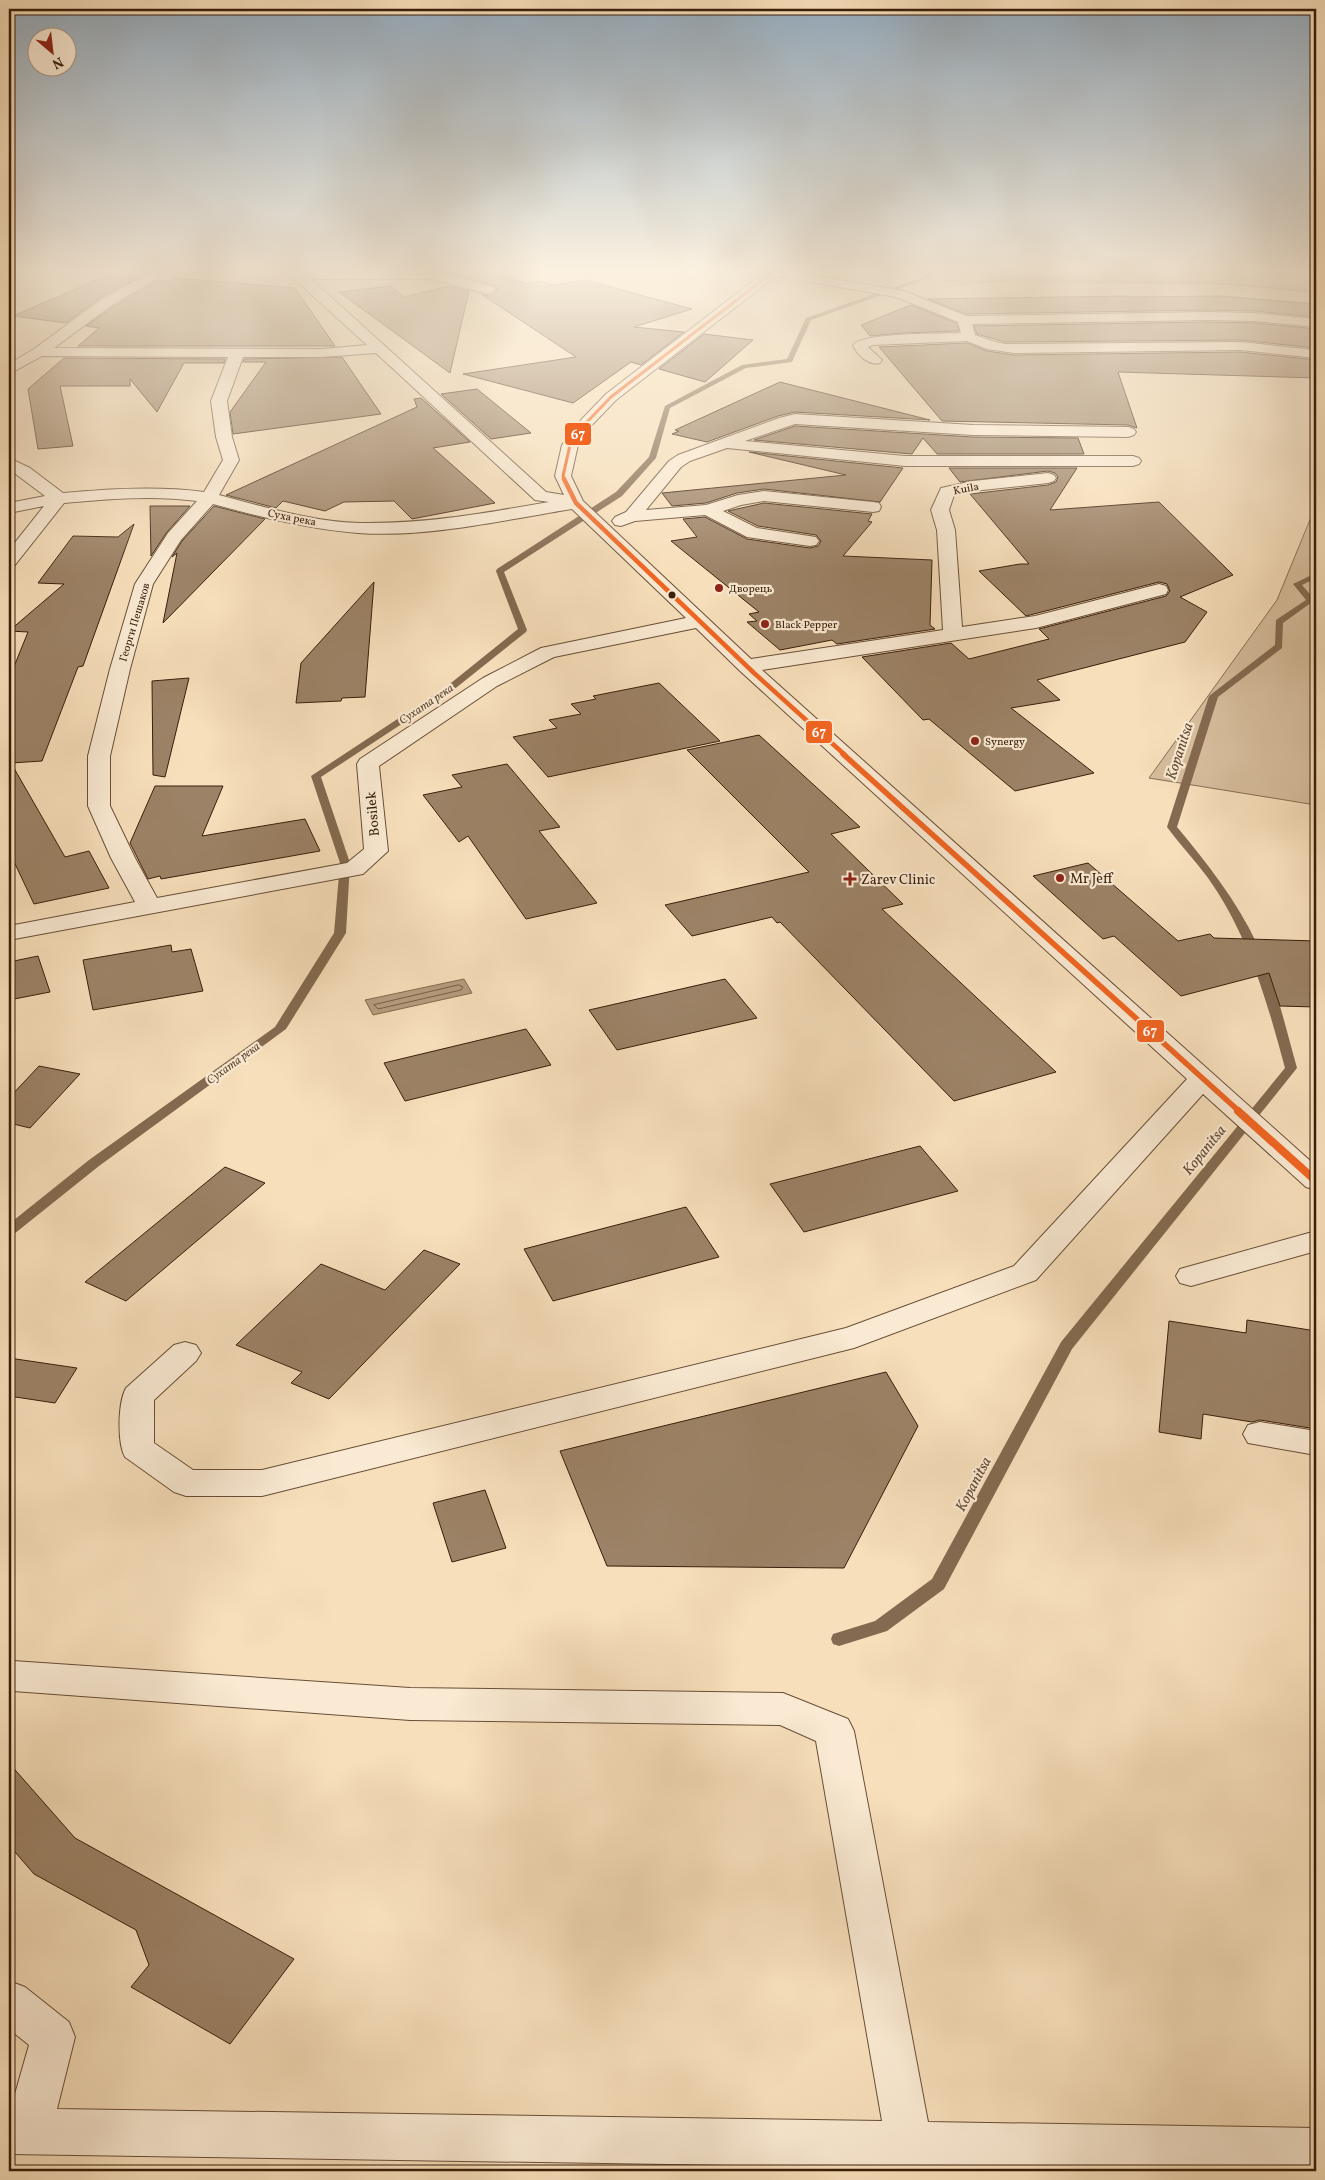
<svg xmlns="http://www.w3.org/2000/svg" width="1325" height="2180" viewBox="0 0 1325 2180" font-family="Vollkorn,serif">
	<rect width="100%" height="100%" fill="#f7dfbb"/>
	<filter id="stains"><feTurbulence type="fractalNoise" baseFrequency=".004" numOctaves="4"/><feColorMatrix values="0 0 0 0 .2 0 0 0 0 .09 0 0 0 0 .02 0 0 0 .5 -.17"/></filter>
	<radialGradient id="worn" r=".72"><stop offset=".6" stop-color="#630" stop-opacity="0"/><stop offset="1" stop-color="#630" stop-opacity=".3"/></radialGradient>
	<!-- green -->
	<path fill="#d7be9d" stroke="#886e54" d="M948,268h368v25l-83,-9 -291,-3z
		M1316,505v300l-167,-27 128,-178z"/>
	<!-- water -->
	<path fill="#b69d7f" stroke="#846a50" d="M464,979l8,14 -99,22 -8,-15z"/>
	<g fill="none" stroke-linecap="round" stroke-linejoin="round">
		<!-- shore -->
		<path stroke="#785e44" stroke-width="1" d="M459,985l4,2 -2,3 -83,19 -4,-4z"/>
		<!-- stream -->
		<path fill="#846a50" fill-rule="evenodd" d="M929,268h6l-5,10 -119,42 -19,42 -46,6 -76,40 -14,50 -34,38 -118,76 23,58 -1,2 -74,59 -131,86 29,86 -4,70 -60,96 -187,137 -85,68 -5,1v-11l80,-64 186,-133 59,-94 6,-70 -29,-87 135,-89 72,-58 -22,-58 1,-2 119,-77 33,-35 16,-51 77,-41 45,-6 19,-41 120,-42z
			M1316,573v5l-14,7 13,15 -32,23 -1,25 -64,49 -41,130c30,36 60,74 80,117 18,36 29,85 40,124l-225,281 -128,240 -57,42 -48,15 -6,-2 -2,-5 2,-5 42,-13 57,-42 129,-237 224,-274c-18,-67 -37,-134 -77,-190 -13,-18 -28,-33 -41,-51l42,-131 66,-51 1,-25 30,-20 -13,-16z"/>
	</g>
	<!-- building -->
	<path fill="#9c8266" stroke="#391e0a" d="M442,268h36l50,16 10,-3 16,4 31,-5 107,29 -58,18 50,5 -43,33 -10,-3 -58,41 -110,-29 113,-17 -95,-63 8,2 7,-4 1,-3 -4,-4 -42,-11z
		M108,275l29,3 -36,19 -35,26 -53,-7z
		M175,278l120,10 40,58h-257l21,-18 -13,-2 27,-19 45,-27 13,1z
		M391,286l13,11 46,-11 19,5 -19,82 -111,-81z
		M1128,296l1,1 92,-1 95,8v13l-61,-6 -48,-1 -241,4 -38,-15z
		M911,305l45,18 3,8 -56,2 -33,3 -9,-11z
		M1207,322l48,1 61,6v19l-76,-8 -235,2 -28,-8 -3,-8z
		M704,334l49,6 -48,42 -46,-13z
		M967,343l20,8 27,4 226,-3 76,8v18l-198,-6 19,56 -9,-3 -186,-4 -63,-74z
		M342,357l39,57 -148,20 -3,-22 36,-50h-23l1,-3z
		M64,358l161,1 -1,4h-40l-27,49 -27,-33v7h-70l13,60 -35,3 -10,-60z
		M780,382l150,38 -135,-8 -17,4 -71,26 -35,-8 7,-3 -4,-1z
		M477,389l54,44 -40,6 -50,-45z
		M421,398l49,44 -37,6 62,55 -83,16 -18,-18 -50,1 -19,9 -42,-10 -7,7 -50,-13 191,-88 -3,-8z
		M795,426l178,11 105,1 6,16h-147l-14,-16 -11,16 -158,-14z
		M749,452l154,16 -23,34 -116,-13 -27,4 -31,10 -34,3 -10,-13 184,-18z
		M949,468h128l-27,42 109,-8 74,73 -53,22 27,15 -22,30 -148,38 23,20 -49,8 83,65 -79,18 -86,-72 -6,1 -61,-63 89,-14 18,16 80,-20 -10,-10 127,-33 4,-5 -3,-7 -8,-2 -133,34 -47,-45 41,-7h9l-59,-70 78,-9 8,-3 2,-5 -3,-4 -7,-2 -88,11z
		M764,503l108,11 -4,7 4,1 -29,34 89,4 -2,65 5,4 -98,15 -5,-4 -52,10 -33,-28 10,-1 -8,-7 10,-2 -88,-71 26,-4 -14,-18 22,-2 42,22 63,9 8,-2 3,-5 -5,-6 -58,-9 -30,-15z
		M150,506h40l-23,26 -16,24z
		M214,506l51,13 -102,104 14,-70 -5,4 10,-16z
		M134,524l-51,142 -5,1 -36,94 -31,2 54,94 24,-6 20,37 -75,16 -25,-53v-172l19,-47 -19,-1 55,-47 -26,-1 35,-47 45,1z
		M374,582l-9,115 -23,1 -1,3 -45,2 5,-40z
		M189,678l-24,99 -12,-2 -1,-94z
		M659,683l61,58 -172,36 -35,-40 44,-9 -8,-8 32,-6 -10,-10 25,-5 -3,-3z
		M759,735l101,92 -29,7 72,70 -21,5 174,163 -102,29 -174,-179 -3,1 -5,-6 -80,19 -27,-31 144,-33 -122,-122z
		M507,764l53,63 -21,4 58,72 -71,16 -58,-83 -9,6 -36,-47 39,-8 -10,-12z
		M155,786h68l-21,50 103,-17 15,32 -159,28 -1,-3 -12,3 -18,-36z
		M1088,863l90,78 32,-7 4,4 102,3v66l-36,-1 -11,-33 -88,23 -67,-60 -11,3 -70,-63z
		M171,945l1,7 19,-3 12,42 -110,19 -10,-50z
		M38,956l12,36 -41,8v-38z
		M725,979l32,39 -140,32 -28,-40z
		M526,1029l25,36 -146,36 -21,-38z
		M39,1066l41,8 -50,54 -21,-5v-25z
		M920,1146l38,45 -154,41 -34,-48z
		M225,1167l40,16 -139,118 -41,-19z
		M686,1207l33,50 -166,44 -29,-52z
		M424,1250l36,14 -131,135 -38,-16 11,-11 -66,-27 85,-81 64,26z
		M1247,1320l69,11v98l-56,-9 -8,2 -49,-8 -2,25 -42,-7 10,-111 77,12z
		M9,1358l68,10 -22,35 -46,-7z
		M886,1372l32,54 -74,142 -237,-2 -47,-115z
		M485,1490l21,58 -54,14 -19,-59z
		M9,1763l66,75 219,121 -64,85 -99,-57 18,-22 -13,-35 -102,-56 -25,-29z"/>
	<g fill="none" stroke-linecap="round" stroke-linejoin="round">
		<defs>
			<path id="minor" d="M158,268h16l-62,37 -58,43 268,1 45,-4 -85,-77h15l5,3h129l62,16 2,3 -7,4 -57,-15h-120l235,213 18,3 -9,-19 7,-31 19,-25 25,-26 164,-126h14l-1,2 121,21 62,25 241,-4 48,1 61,6v8l-61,-6 -48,-1 -235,4 3,11 17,6 13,3 235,-2 76,8v8l-76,-8 -226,3 -27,-4 -20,-8 -94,4 -5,2 14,13 -2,3c-11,3 -23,-8 -27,-18 10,-13 89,-11 108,-12l-3,-11 -62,-25 -120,-21 -160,124 -25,26 -13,19 -7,31 12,25 168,158 192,-29 -6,-100 -6,-20 10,-22 32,-7 75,-8 6,2 2,3 -2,3 -6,2 -75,8 -19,4 -5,15 6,20 7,97 73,-11 124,-32 7,2 2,4 -2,4 -130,34 -274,42 554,496v24l-10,-3 -103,-93 -167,186 -182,68 -592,148h-76l-12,-4 -49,-35c-8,-14 -7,-55 1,-69l48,-43 11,-3 11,3 5,8 -5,8 -42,39v43l39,27h69l584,-142 168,-62 173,-187 -448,-409 -43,-42 -142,29 -57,29 -118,80 9,85 -25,23 -354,66v-14l126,-24 -24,-44 -23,-52v-50l22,-87 25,-85 33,-51 29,-32c-44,-6 -89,-2 -133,2l-49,62 -6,1v-16l35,-44 -35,7v-10l36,-7 -36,-27v-11l21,10 33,25c47,-4 94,-7 141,-1l19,-32 -7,-23 -5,-36 17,-44 -186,-1 -33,18v-10l25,-15 68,-50zM376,353l159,147 14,2c-64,11 -124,22 -189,21 -48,-1 -95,-16 -141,-28l20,-35 -7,-23 -5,-36 16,-44h79zM213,504c48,13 95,25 145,29 69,5 146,-13 214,-24l114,109 -145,30 -58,30 -123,81 -3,5 7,85 -17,14 -190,35 -22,-40 -25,-52v-50l20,-87 23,-85 28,-44z
				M795,414l178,11 155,2 6,2 2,3 -2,3 -6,2 -155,-2 -178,-11 -50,17 160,15h228l6,2 2,3 -2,3 -6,2h-228l-178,-18 -37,13 -9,6 -35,43 60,-5 32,-10 26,-4 109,11 6,1 2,4 -2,4 -6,1 -109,-11 -23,4 -18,6 34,17 59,9 3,4 -3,4 -6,1 -63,-9 -42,-22 -70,6 -14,5 -6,-1 -3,-4 3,-4 11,-5 43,-51 9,-6 101,-37z
				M1316,1231v20l-125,35 -11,-3 -4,-7 4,-7z
				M1260,1422l56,9v24l-68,-12 -5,-9 5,-9z
				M13,1661l397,27 373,5 65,26 6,12 74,391 388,6v43h-191l-1116,-17v-46h2l18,-63 -20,-16v-48l16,6 44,35 6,15 -18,72 825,12 -66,-380 -36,-16 -370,-5 -397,-29 -4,-1v-28z"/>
		</defs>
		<!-- minor casing -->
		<use href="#minor" stroke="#684e36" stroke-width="2"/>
		<!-- path -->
		<path stroke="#391e0a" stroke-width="2" stroke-dasharray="0.5 1" stroke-linecap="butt" d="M954,285l63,-6 195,4 104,8"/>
		<!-- minor -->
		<use href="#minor" fill="#faead3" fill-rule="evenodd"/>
		<defs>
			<path id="bus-1-far3" d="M565,480l-2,-4 7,-31 16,-22 25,-26 167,-129"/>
			<path id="bus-1-far2" d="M564,479l12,24 178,170 91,82"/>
			<path id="bus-1-far1" d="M843,754l397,358"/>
			<path id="bus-1" d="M1238,1111l78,70"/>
		</defs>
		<!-- bus-1-far3 casing -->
		<use href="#bus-1-far3" stroke="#faead3" stroke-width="5"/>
		<!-- bus-1-far2 casing -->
		<use href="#bus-1-far2" stroke="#faead3" stroke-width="7"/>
		<!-- bus-1-far1 casing -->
		<use href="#bus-1-far1" stroke="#faead3" stroke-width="9"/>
		<!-- bus-1 casing -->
		<use href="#bus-1" stroke="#faead3" stroke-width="11"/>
		<!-- bus-1-far3 -->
		<use href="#bus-1-far3" stroke="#f26522" stroke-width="3"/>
		<!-- bus-1-far2 -->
		<use href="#bus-1-far2" stroke="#f26522" stroke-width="4.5"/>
		<!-- bus-1-far1 -->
		<use href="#bus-1-far1" stroke="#f26522" stroke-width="5.5"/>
		<!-- bus-1 -->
		<use href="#bus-1" stroke="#f26522" stroke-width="8"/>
	</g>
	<!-- sky -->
	<linearGradient id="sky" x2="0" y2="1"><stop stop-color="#94abbe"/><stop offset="0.47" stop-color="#fbf1e0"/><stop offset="1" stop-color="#fbf1e0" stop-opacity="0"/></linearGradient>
	<rect width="1325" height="573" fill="url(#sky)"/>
	<!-- markers -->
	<g fill="#8f2418" stroke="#faead3" stroke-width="2">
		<circle cx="719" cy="588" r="5"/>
		<circle cx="765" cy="624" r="5"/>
		<circle cx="975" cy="741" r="5"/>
		<circle cx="1060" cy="878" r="5"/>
		<path d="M847.5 871.5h5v5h5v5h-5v5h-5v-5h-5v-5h5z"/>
	</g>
	<circle fill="#391e0a" stroke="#faead3" stroke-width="2" cx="672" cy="595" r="4.5"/>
	<g text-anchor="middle" stroke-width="4.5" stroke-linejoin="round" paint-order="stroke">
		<!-- far-street labels -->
		<g font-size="11" fill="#391e0a" stroke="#faead3">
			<text transform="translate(966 488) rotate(-11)" y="4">Kuila</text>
			<text transform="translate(292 517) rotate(11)" y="4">Суха река</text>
			<text transform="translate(134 622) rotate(-73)" y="4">Георги Пешаков</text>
		</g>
		<!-- far-poi labels -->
		<g font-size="11" fill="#391e0a" stroke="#faead3" text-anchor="start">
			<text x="729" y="592">Дворець</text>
			<text x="775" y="628">Black Pepper</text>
			<text x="985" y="745">Synergy</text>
		</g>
		<!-- far-water labels -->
		<g font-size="12" font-style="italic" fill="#654a33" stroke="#faead3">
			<text transform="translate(426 704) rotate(-34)" y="4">Сухата река</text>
			<text transform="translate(233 1063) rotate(-36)" y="4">Сухата река</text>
		</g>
		<!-- street labels -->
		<g font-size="14" fill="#391e0a" stroke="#faead3">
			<text transform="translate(372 814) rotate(-95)" y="5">Bosilek</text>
		</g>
		<!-- poi labels -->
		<g font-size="14" fill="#391e0a" stroke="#faead3" text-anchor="start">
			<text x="1070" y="883">Mr Jeff</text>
			<text x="861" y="884">Zarev Clinic</text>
		</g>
		<!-- water labels -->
		<g font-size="15" font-style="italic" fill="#654a33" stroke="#faead3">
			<text transform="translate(1179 751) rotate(-72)" y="5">Kopanitsa</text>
			<text transform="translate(1204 1150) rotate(-51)" y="5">Kopanitsa</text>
			<text transform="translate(973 1484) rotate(-62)" y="5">Kopanitsa</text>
		</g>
	</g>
	<g stroke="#faead3" stroke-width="2">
		<rect x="564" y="422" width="28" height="24" rx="5" fill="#f26522"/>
		<rect x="805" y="720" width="28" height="24" rx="5" fill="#f26522"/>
		<rect x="1136" y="1019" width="29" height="24" rx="5" fill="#f26522"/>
	</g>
	<g font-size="14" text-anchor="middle" font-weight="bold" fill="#fff">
		<text x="578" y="439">67</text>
		<text x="819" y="737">67</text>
		<text x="1150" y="1036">67</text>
	</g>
	<!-- margin -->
	<rect width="1325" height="2180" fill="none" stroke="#f7dfbb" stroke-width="30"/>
	<rect x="10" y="10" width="1305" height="2160" fill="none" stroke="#391e0a" stroke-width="2.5"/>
	<rect x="15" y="15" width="1295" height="2150" fill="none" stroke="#391e0a"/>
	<!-- north arrow -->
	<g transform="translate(52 52) rotate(152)"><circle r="24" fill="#faead3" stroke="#ad9883"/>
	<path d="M0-4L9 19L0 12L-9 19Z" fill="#8f2418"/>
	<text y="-8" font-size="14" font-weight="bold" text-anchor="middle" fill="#391e0a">N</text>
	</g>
	<rect width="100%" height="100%" filter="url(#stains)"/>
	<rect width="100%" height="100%" fill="url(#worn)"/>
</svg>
